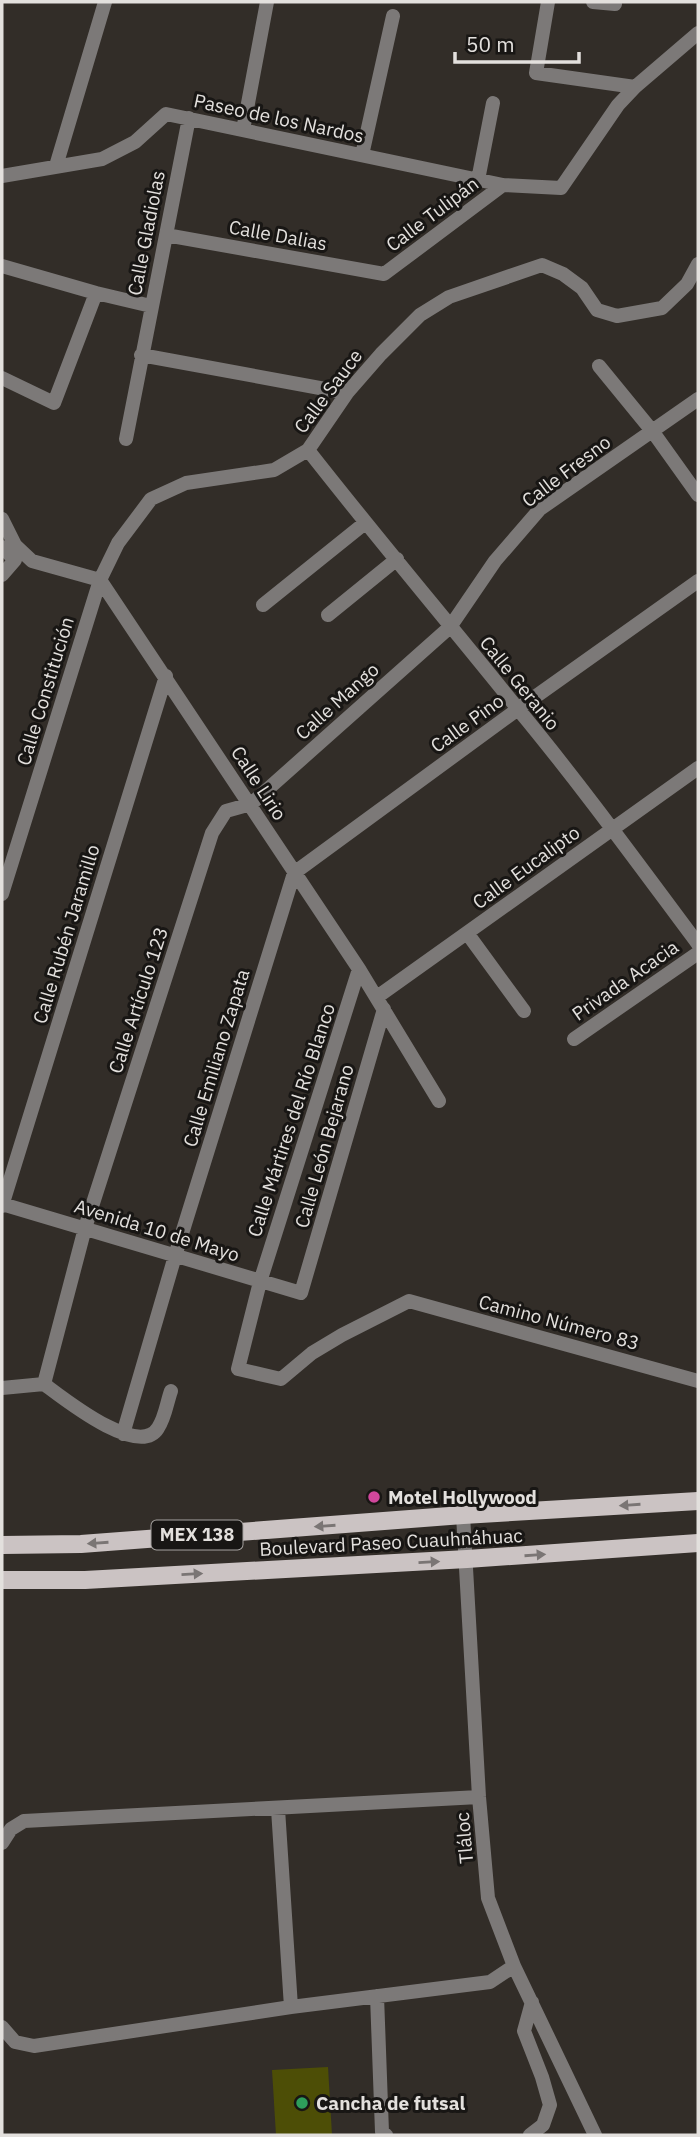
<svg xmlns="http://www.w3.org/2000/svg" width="700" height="2137" viewBox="0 0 700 2137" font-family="'IBM Plex Sans',sans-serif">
	<rect width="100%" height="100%" fill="#322d28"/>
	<!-- green -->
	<path fill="#4d4e06" d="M328,2067l4,68h-56l-4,-65z"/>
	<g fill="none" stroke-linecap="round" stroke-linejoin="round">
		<!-- street -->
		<path stroke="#7c7978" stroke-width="14" d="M548,2l-12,71 99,14
			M593,2l22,2
			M243,130l24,-128
			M362,155l31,-139
			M56,166l49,-164
			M2,176l100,-17 33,-17 31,-28 337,71 58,3 57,-83 17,-18 63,-54
			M478,180l15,-77
			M166,235l218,39 119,-89
			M2,266l94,27 55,13
			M141,355l206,38
			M599,366l54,66 45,63
			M2,378l52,25 42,-110
			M126,439l63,-321
			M308,450c68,87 140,172 210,259 63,76 121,156 180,235
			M2,519l13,26 17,16 68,19
			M2,547l13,13 -13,15
			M100,580l259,389 80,132
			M263,605l102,-82
			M328,615l69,-56
			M2,894l98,-314 18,-37 33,-44 35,-16 88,-13 34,-20 39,-57 34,-39 39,-39 29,-18 93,-32 21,9 19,14 15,22 20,6 45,-8 25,-24 11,-20
			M467,933l57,78
			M359,969l-99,313 -22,87 43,10 31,-26 30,-18 67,-34 289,80
			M377,997l321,-229
			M574,1039l124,-86
			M2,1204l299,89 83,-284
			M2,1206l164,-530
			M44,1384l41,-156 127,-395 14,-22 25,-7 199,-177 45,-66 45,-52 158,-110
			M44,1384c19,14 95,75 114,44 7,-10 9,-26 13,-37
			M2,1388l42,-4
			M123,1434l52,-178 119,-383 224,-164 180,-128
			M463,1515l16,282 9,101 26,68 81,169
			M278,1809l13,198
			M2,1843l9,-14 13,-8 455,-24
			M377,1996l5,136 4,3
			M2,2027l13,15 19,4 257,-39 199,-25 24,-16
			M530,2135l13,-10 7,-20 -8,-28 -18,-46 8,-29"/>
		<!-- primary -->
		<path stroke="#cbc3c3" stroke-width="18" d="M2,1545l79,-1 382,-29 235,-14
			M2,1580h83l382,-21 231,-16"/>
	</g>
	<!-- one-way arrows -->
	<defs><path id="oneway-solid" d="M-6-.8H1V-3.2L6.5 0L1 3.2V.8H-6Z" transform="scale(1.75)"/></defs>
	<g fill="#7a7574">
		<use href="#oneway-solid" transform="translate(630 1505) rotate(176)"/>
		<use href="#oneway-solid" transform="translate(325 1526) rotate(176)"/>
		<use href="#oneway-solid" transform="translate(98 1543) rotate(176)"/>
		<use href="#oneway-solid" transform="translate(535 1555) rotate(-4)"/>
		<use href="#oneway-solid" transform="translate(429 1562) rotate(-3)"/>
		<use href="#oneway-solid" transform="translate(192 1574) rotate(-3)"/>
	</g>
	<!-- markers -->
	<circle fill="#d1479c" stroke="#181614" stroke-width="2.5" cx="374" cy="1497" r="7"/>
	<circle fill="#2e9e5b" stroke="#181614" stroke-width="2.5" cx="302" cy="2103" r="7"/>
	<g text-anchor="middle" stroke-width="6" stroke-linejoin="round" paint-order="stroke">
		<!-- shield labels -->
		<rect fill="#181614" stroke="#a6a3a1" stroke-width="2" x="151.5" y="1520.5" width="91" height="29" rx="5"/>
		<g font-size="18" font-weight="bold" fill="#e3e0dd">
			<text x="197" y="1541">MEX 138</text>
		</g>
		<!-- street labels -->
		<g font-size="19" fill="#e3e0dd" stroke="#181614">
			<text transform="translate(279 118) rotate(12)" y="7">Paseo de los Nardos</text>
			<text transform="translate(432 214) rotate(-37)" y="7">Calle Tulipán</text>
			<text transform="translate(146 233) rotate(-79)" y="7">Calle Gladiolas</text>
			<text transform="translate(278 235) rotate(10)" y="7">Calle Dalias</text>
			<text transform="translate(328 391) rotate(-53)" y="7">Calle Sauce</text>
			<text transform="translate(566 471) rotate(-37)" y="7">Calle Fresno</text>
			<text transform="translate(520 683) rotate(51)" y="7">Calle Geranio</text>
			<text transform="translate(45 691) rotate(-73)" y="7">Calle Constitución</text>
			<text transform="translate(337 701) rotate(-42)" y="7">Calle Mango</text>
			<text transform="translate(467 723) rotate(-36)" y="7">Calle Pino</text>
			<text transform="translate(259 783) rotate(57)" y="7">Calle Lirio</text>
			<text transform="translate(526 867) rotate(-36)" y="7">Calle Eucalipto</text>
			<text transform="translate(66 934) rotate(-73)" y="7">Calle Rubén Jaramillo</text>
			<text transform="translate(625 980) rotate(-35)" y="7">Privada Acacia</text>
			<text transform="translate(138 1000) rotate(-72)" y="7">Calle Artículo 123</text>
			<text transform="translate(216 1058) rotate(-73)" y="7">Calle Emiliano Zapata</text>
			<text transform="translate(291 1120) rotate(-72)" y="7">Calle Mártires del Río Blanco</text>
			<text transform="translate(324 1146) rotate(-74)" y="7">Calle León Bejarano</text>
			<text transform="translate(157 1230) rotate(17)" y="7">Avenida 10 de Mayo</text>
			<text transform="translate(559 1322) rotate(15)" y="7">Camino Número 83</text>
			<text transform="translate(391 1542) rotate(-3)" y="7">Boulevard Paseo Cuauhnáhuac</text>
			<text transform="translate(464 1838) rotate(-95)" y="7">Tláloc</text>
		</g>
		<!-- poi labels -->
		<g font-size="19" font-weight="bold" fill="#e3e0dd" stroke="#181614" text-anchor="start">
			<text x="388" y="1504">Motel Hollywood</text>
			<text x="316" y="2110">Cancha de futsal</text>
		</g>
	</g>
	<!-- border -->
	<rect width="700" height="2137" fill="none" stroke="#e3e0dd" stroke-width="7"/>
	<!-- scale -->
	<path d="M455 52v10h124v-10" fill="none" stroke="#e3e0dd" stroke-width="3.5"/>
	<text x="466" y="52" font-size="21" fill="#e3e0dd" stroke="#181614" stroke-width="5" paint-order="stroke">50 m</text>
</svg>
